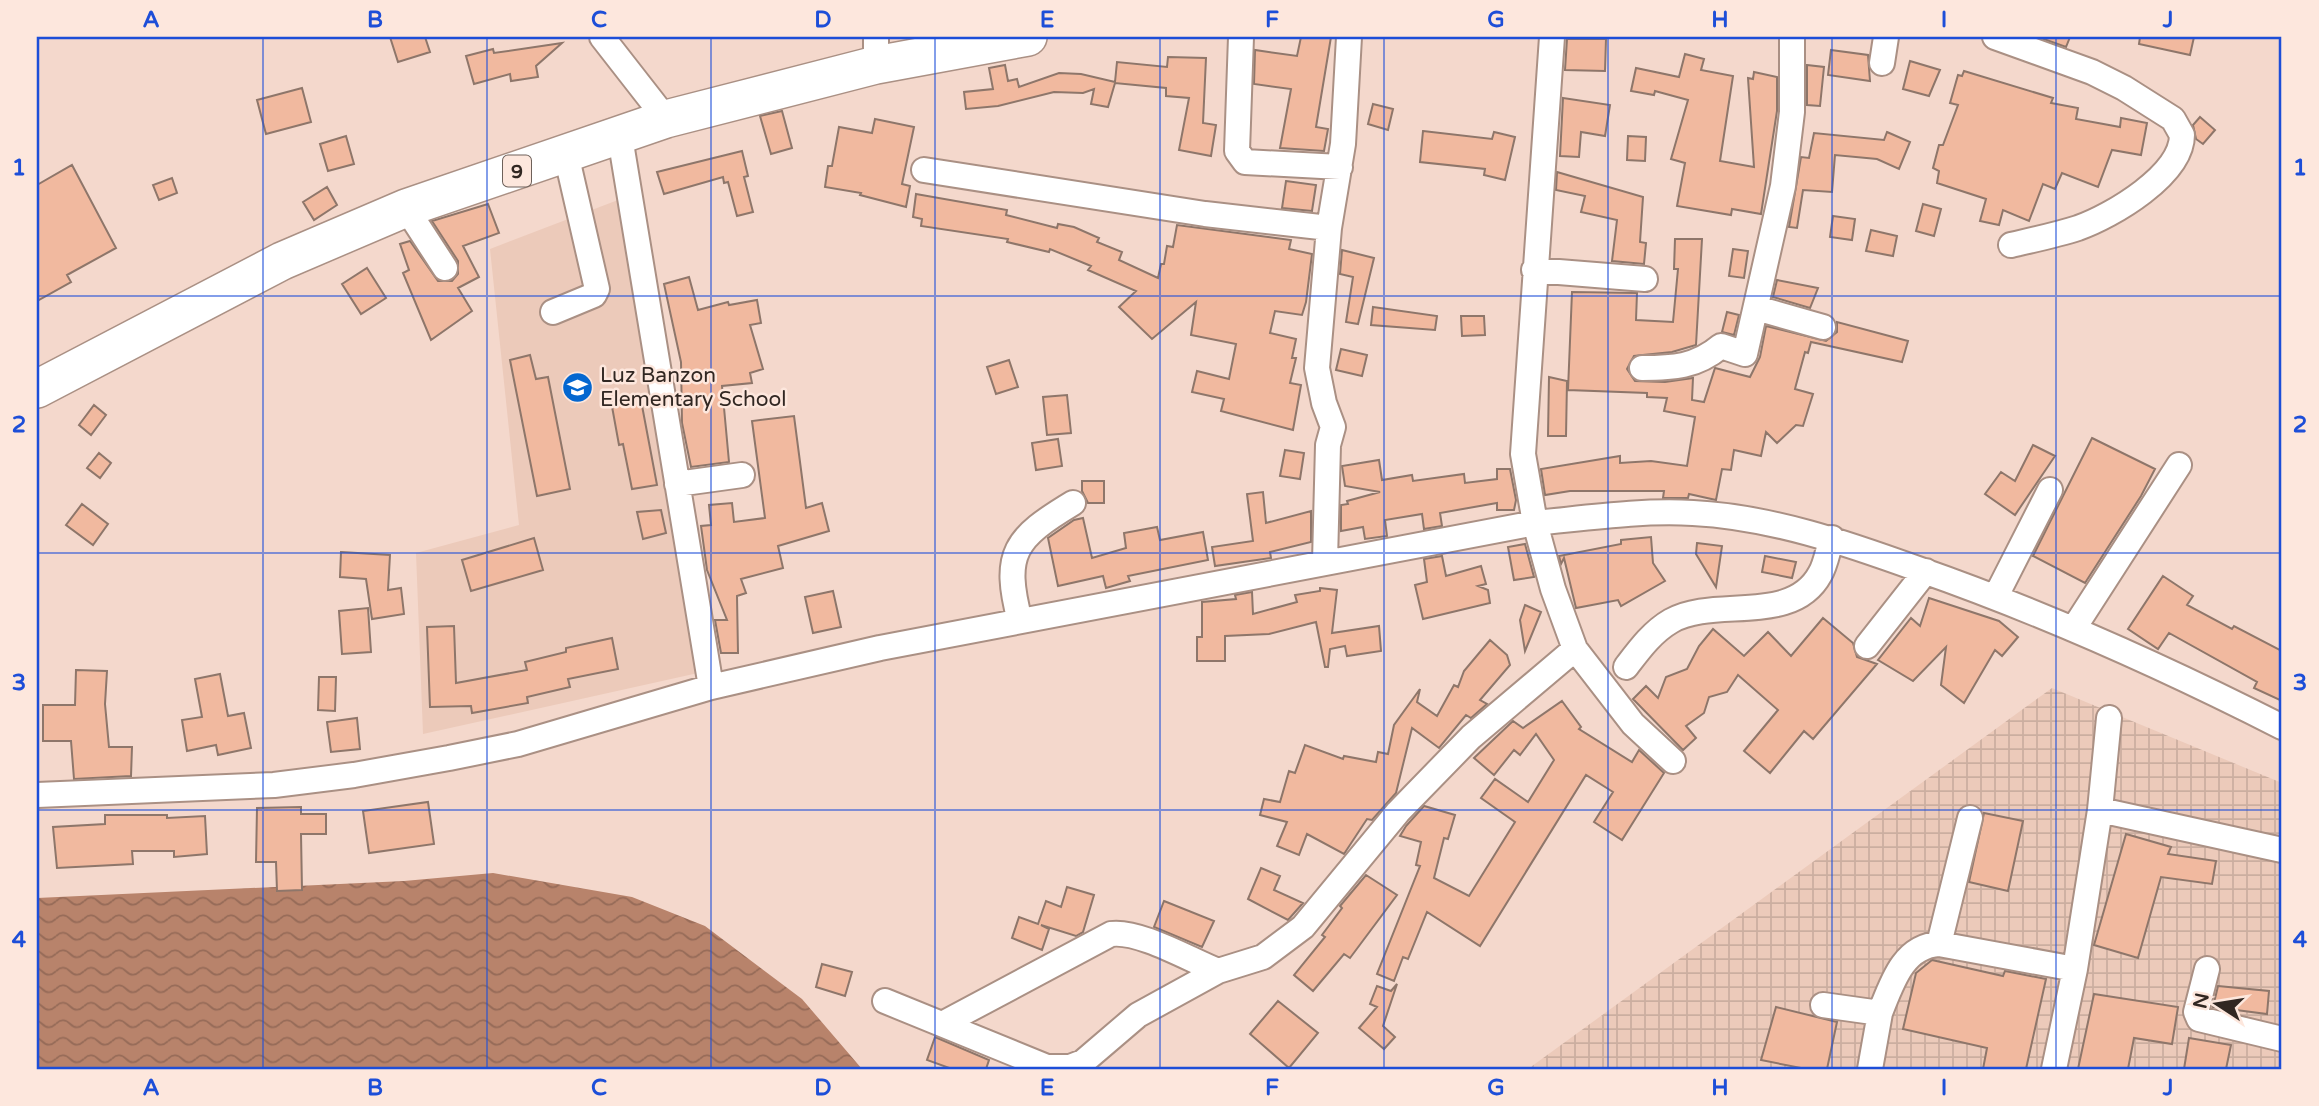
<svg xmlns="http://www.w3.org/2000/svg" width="2319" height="1106" viewBox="0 0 2319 1106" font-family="'Varela Round',sans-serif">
	<defs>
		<pattern id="industrial-grid" width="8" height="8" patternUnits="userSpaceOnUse" patternTransform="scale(1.75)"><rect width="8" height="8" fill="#eccaba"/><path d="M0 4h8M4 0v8" fill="none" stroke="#cbaea0"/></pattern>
		<pattern id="water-waves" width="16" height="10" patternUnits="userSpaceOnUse" patternTransform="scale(1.75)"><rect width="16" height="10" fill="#b8836b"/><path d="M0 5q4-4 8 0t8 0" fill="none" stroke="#966b58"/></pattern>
	</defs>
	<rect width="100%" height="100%" fill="#f4d8cc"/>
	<!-- built -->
	<path fill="#eccaba" d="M618,200l80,473 -275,61 -7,-181 103,-28 -29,-276z"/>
	<!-- industrial -->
	<path fill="url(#industrial-grid)" d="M2052,688l230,95v286h-754z"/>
	<!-- water -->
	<path fill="url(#water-waves)" d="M493,873l139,24 73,29 97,73 60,70h-825v-171l367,-17z"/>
	<!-- building -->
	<path fill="#f1b99f" stroke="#8e766a" stroke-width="2" d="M390,37h35l5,15 -32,10z
		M1301,37h30l-15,90 12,2 -4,22 -44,-3 11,-59 -37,-5 1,-34 42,6z
		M2038,37h32l-4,10z
		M2140,37h54l-4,18 -51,-11z
		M1567,39h39l-1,32 -40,-1z
		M562,43l-26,23 2,11 -27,4 -1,-7 -36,10 -8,-28 27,-7 1,4z
		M1831,50l37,5 2,26 -42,-6z
		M1685,54l19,5 -3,11 32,6 -13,85 34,6 -6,-89 5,1 1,-7 23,5v34l-16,103 -29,-5 -1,6 -54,-9 8,-43 -14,-4 17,-59 -33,-9 -1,4 -23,-4 5,-23 43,9z
		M1168,57l38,1 -3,65 13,2 -5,31 -32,-6 10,-52 -23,-2v-8l-51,-5 -7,24 -17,-3 3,-15 -11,4 -29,-1 -56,14 -32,3 -2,-17 29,-3 -4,-21 16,-3 3,16 9,-2 2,8 40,-14 22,1 34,8 2,-20 50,5z
		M1910,61l30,9 -11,26 -26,-7z
		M1807,65l17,2 -4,39 -13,-1z
		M1964,71l89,27 -2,5 27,5 -2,11 44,8 1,-9 26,5 -6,32 -29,-5 -14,37 -36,-14 -7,16 -12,-5 -14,37 -26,-11 -4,15 -19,-4 6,-22 -49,-16 2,-12 -6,-3 6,-23h4l15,-40 -8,-2 8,-28 4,1z
		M302,88l9,34 -45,12 -9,-34z
		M1563,98l47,7 -5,31 -24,-4 -2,25 -19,-1z
		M1373,104l20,5 -5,21 -20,-6z
		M782,111l10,37 -21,6 -11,-38z
		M2200,117l15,13 -12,14 -7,-5 -3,-14z
		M875,119l39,8 -12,57 8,2 -4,21 -46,-12 1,-2 -36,-6 3,-21h4l7,-39 33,6z
		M1423,131l69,8 2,-7 21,5 -10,43 -21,-5 1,-6 -65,-7z
		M1887,132l23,10 -11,27 -22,-10 -42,-4 -3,37 -29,-2 -6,38 -8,-1 12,-70 8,1 5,-25 70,7z
		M346,136l8,28 -26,7 -8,-27z
		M1628,136l18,1 -1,24 -18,-1z
		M742,151l6,25 -4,1 9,35 -16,4 -9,-34 -4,1 -1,-6 -59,17 -7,-22z
		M72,165l44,83 -49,27 4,7 -34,19v-116z
		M1557,172l86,25 -3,45 6,1 -2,21 -32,-3 5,-41 -36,-8 4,-16 -29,-6z
		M172,178l5,15 -18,7 -6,-15z
		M1286,181l30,4 -4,26 -30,-3z
		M327,187l10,18 -23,15 -11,-18z
		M916,194l91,16 -1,5 51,13 1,-4 16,3 25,11 -2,4 25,10 -3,8 39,18 3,-14h3l3,-18 6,1 4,-22 114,15 -2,9 23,5 -6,48 -4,13 -27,-4 -5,22 26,6 -4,19h4l-6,25 11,2 -8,45 -72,-19 3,-12 -32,-7 5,-21 32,8 7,-35 -45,-9 5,-33 -44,37 -33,-32 17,-16 -48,-21 3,-4 -41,-17 -1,3 -42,-10 1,-3 -87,-13 1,-7 -9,-2z
		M488,204l11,29 -36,13 16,31 -21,11 14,23 -41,29 -28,-67 6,-3 -9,-26 10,-3 28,40h14l6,-7v-13l-26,-40z
		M1923,204l18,5 -7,27 -18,-5z
		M1833,216l22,3 -3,21 -22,-3z
		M1871,230l26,6 -4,20 -27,-5z
		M1675,239h27l-6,106 -24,7 -38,4 -7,13 8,12 30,1 28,-4 -1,22 12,2 11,-34 35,9 10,-20 6,-31 60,15 11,-9v-10l71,19 -6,21 -91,-20 -3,11 -3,-1 -9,33 -1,4 18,5 -10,32 -7,-1 -19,18 -11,-11 -5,24 -27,-6 -3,20 -9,-1 -6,31 -27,-6 -1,4h-25l1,-7h-94l-25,4 -4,-26 79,-13v7l31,-2 36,5 8,-49 -31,-6 3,-13 -20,-1v-4l-79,-3 4,-98 65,1 -1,27 37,2 5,-53h-4z
		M1733,249l15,2 -4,27 -15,-2z
		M1342,250l32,8 -16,66 -12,-2 7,-45 -13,-3z
		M367,268l19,30 -25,16 -19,-30z
		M689,277l9,33 30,-8 1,3 28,-5 4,23 -11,2 13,44 -13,4 2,10 -30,3 7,76 -38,5 -9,-44 -1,-61 -17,-78z
		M1777,280l41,8 -8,20 -37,-11z
		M1373,307l64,9 -2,14 -64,-5z
		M1727,312l12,3 -5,20 -12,-3z
		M1461,316h23l1,19 -23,1z
		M1341,349l26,6 -5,21 -26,-6z
		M530,355l6,24 12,-2 22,112 -33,7 -27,-136z
		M1009,360l9,27 -22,7 -9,-27z
		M1549,377l18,4 -1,55h-18z
		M640,395l17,90 -25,4 -9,-45 -4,1 -8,-44z
		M1067,395l4,38 -24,2 -4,-38z
		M94,405l12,10 -15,20 -12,-10z
		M794,416l12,92 16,-5 7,28 -51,15 5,22 -42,11 5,14 -9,3 1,57h-17l-6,-33h12l-20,-50 -6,-44 10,-1 -2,-20 23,-2 2,19 31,-4 -13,-97z
		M2092,438l63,31 -14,27 -56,87 -52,-27z
		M1058,439l4,27 -26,4 -4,-27z
		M2033,445l22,11 -40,59 -30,-21 16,-22 14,9z
		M1285,450l19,3 -4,26 -20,-3z
		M99,453l12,10 -11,15 -13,-10z
		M1379,460l3,20 30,-5 1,6 51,-7 1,9 32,-4v-10h13l6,31 -2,10h-17v-7l-57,10 2,13 -18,3 -2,-15 -37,6 2,16 -22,3 -2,-12 -22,4v-26l7,-1 -1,-3 33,-9 -35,-6 -3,-20z
		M1082,481h22v22h-16l-6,-12z
		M1263,492l3,31 45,-12v31l-41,10 1,6 -56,8 -3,-19 41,-6 -6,-47z
		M82,504l26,20 -15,21 -27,-20z
		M661,510l5,23 -23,6 -6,-27z
		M1083,518l9,40 34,-10 -2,-15 33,-6 3,13 43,-8 5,28 -80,16 2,5 -24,7 -3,-12 -45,10 -10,-48 26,-18z
		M1651,537l2,26 12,18 -44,25 -3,-6 -42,8 -12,-50 -3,6 -2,-8 62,-12v-4z
		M534,538l9,32 -72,21 -9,-31z
		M1697,543l25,3 -6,41 -20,-33z
		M1525,544l9,33 -20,3 -6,-33z
		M341,552l49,3 -2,35 13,-2 3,26 -32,5 -6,-40 -26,-2z
		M1442,556l4,20 35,-10 5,18 -8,2 10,4 2,13 -67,16 -8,-34 12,-3 -3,-23z
		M1765,556l31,6 -4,16 -30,-6z
		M2163,576l30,20 -6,9 45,24 2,-3 48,25v50l-28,-13 3,-6 -88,-49 -11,16 -30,-20z
		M1320,588l17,2 -5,43 47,-7 2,25 -34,5 -2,-10 -15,3 -2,18h-3l-9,-45 -47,12 -44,2v25h-28v-24h5v-35l34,-3 -1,-4 17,-3 1,22 44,-12 -2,-7 25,-4z
		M833,591l8,36 -28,6 -8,-36z
		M1929,598l70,23 19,16 -16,19 -7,-6 -31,53 -23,-18 5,-38 -33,34 -35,-21 33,-42 9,8z
		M1525,605l16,7 -16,39 -5,-31z
		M368,608l3,44 -29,2 -3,-43z
		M1823,618l30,25 4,14 20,7 -64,75 -9,-8 -34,42 -26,-22 34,-41 -40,-35 -11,17 -18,5 -5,16 -18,13 10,12 -13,12 -50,-51 13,-13 12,12 8,-21 21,-8 12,-23 14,-17 31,27 24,-24 23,24z
		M454,626l2,57 71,-13 -2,-8 41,-10v-4l46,-10 6,31 -50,10 2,8 -43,10 1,6 -56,10 -1,-7 -41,1 -3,-80z
		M1490,640l17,15 3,10 -30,35 7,4 -16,14 -5,-3 -27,33 -27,-20 -16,65 -24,27 -5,-1 -23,35 -37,-20 -8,21 -22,-9 10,-24 -27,-7 4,-16 16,3 9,-31 6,2 10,-28 38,14 1,-3 32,6 2,-10 10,2 6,-29 26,-36 -3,13 20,14 17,-31 4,2 6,-16z
		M76,670l31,1 -2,33 4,43h23l-1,29 -57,3 -3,-38h-28v-36h32z
		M220,674l8,42 16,-3 7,35 -33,7 -2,-10 -29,6 -5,-31 20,-3 -7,-38z
		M319,677h17l-1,34 -17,-1z
		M1562,701l19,26 -2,2 53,33 7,-12 25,23 -42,67 -28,-18 19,-30 -27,-17 -106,171 -53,-34 -19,47 -5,-2 -9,24 -17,-7 43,-108 -4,-1 5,-23 -21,-6 6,-10 18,-20 31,9 -7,24 -4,-1 -10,40 35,18 46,-74 -34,-24 14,-19 33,23 26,-42 -18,-26 -16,21 -6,-5 -20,25 -20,-17 39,-37 10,7z
		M357,718l3,31 -29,3 -4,-30z
		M428,802l6,42 -65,9 -6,-42z
		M301,807v7h25v20h-25l1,56 -25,1 -1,-29h-20l1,-54z
		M1984,813l39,8 -15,70 -39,-9z
		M105,815h62v3l38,-2 2,38 -33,3v-6h-42l1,13 -76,4 -4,-41 52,-3z
		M2126,834l45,13 -3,7 48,7 -4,23 -51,-7 -23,81 -44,-13z
		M1261,868l19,8 -6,14 29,13 -15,17 -40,-21z
		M1366,875l31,20 -47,63 -6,-4 -31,37 -19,-16 31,-38 -3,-2 20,-27 -2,-2z
		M1067,887l27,8 -11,37 -7,4 -35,-11 8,4 -7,21 -30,-12 7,-21 19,7 8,-23 15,6z
		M1164,901l50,20 -12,26 -48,-20z
		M1932,960l71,16 2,-5 41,8 -20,90h-43l4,-21 -84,-19 13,-56z
		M822,964l30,8 -7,24 -29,-9z
		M1397,984l-14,42 12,11 -11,12 -25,-21 18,-21 -7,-3 7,-18 14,5z
		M2218,986l51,5 -2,23 -54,-7z
		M2094,994l84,13 -6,37 -38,-6 -6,31h-50z
		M1278,1001l40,32 -29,35 -39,-34z
		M1776,1007l61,15 -10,47h-21l-45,-9z
		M935,1037l54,23 -3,9h-34l-25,-9z
		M2189,1038l42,7 -5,24h-42z"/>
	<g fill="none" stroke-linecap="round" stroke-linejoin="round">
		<defs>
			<path id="minor" d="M602,37l64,82
				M876,37v28
				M1241,37l-4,114 8,11 95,5
				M1552,37l-29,417 12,69 18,66 22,60 58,75 40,37
				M1995,37l97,35 32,16 49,31 9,16c0,40 -70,81 -104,93 -22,7 -45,12 -67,17
				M1882,63l4,-26
				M620,137l91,550
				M924,170l281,44 124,14
				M406,208l39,60
				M1534,270l111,9
				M1756,308l67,19
				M553,312l41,-17 3,-6 -31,-135
				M1642,368c31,0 54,-1 79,-22l24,8 38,-168 9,-74v-75
				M677,484l65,-9
				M1325,561l3,-116 5,-18 -9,-24 -7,-35 12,-140 14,-84 6,-107
				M1996,596l54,-106
				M1020,621c-18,-68 -5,-83 53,-118
				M2074,628l105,-163
				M1867,646l59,-75
				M1626,667c13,-17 26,-35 45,-46 43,-25 121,5 149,-47 6,-10 8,-25 12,-36
				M37,795l237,-10 80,-10 95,-17 69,-14 193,-57 169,-39 655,-125c52,-5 105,-13 158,-10 78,4 153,30 225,56 126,44 246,98 364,158
				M2100,810l9,-92
				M1939,944l31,-126
				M2207,969l-11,43 3,7 83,20
				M885,1001l162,66h23l13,-5 55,-47 80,-44
				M1823,1005l57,8c12,-30 23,-67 59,-69l136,25
				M944,1023l167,-89c28,-4 79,26 107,37l45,-14 40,-30 95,-115 73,-75 104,-88
				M1870,1069l10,-56
				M2054,1069l21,-100 25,-159 182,40"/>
			<path id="highway" d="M37,389l245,-128 124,-53 260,-89 210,-54 152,-28"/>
		</defs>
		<!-- minor casing -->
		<use href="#minor" stroke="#aa9084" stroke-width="28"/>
		<!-- highway casing -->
		<use href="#highway" stroke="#aa9084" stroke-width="40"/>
		<!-- minor -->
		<use href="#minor" stroke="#fff" stroke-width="24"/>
		<!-- highway -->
		<use href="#highway" stroke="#fff" stroke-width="37"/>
	</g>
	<!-- grid -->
	<path fill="none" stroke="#1d4ed8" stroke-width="2" stroke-opacity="0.55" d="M263,37v1032M487,37v1032M711,37v1032M935,37v1032M1160,37v1032M1384,37v1032M1608,37v1032M1832,37v1032M2056,37v1032M37,296h2245M37,553h2245M37,810h2245"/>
	<!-- icons -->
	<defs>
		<symbol id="school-disc" viewBox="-11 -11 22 22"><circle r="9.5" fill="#0467d0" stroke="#fde7dd"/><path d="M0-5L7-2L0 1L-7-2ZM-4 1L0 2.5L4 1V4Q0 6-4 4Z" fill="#fff"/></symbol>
	</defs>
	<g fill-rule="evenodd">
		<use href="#school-disc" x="560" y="370" width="35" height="35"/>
	</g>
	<g text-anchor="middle" stroke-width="5" stroke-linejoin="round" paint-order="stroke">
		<!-- shield labels -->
		<rect fill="#fde7dd" stroke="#6e615a" stroke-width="2" x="503" y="155.5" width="28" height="31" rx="5"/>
		<g font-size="19" font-weight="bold" fill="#312722">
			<text x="517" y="178">9</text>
		</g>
		<!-- poi labels -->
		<g font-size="21" fill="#312722" stroke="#fde7dd" text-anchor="start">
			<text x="600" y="382">Luz Banzon<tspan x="600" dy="24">Elementary School</tspan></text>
		</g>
	</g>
	<!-- border -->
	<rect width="2319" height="1106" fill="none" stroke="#fde7dd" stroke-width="77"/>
	<!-- north arrow -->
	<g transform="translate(2217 1004) rotate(282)" stroke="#fde7dd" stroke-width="5" paint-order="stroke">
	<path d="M0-5L12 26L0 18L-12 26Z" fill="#312722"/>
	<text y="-10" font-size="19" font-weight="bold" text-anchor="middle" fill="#312722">N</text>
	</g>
	<rect x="38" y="38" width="2242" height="1030" fill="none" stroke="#1d4ed8" stroke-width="2.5"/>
	<g font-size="23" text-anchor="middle" font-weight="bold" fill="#1d4ed8">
		<text x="151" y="27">A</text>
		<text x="375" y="27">B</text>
		<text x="599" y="27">C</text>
		<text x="823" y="27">D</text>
		<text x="1047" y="27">E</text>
		<text x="1272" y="27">F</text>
		<text x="1496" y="27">G</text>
		<text x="1720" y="27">H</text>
		<text x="1944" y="27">I</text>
		<text x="2168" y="27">J</text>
		<text x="19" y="175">1</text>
		<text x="2300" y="175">1</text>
		<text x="19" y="432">2</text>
		<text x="2300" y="432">2</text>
		<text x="19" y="690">3</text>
		<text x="2300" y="690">3</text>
		<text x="19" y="947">4</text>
		<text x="2300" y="947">4</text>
		<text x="151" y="1095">A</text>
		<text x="375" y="1095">B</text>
		<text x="599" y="1095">C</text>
		<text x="823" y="1095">D</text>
		<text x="1047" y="1095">E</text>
		<text x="1272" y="1095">F</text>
		<text x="1496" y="1095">G</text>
		<text x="1720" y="1095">H</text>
		<text x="1944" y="1095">I</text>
		<text x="2168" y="1095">J</text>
	</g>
</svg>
